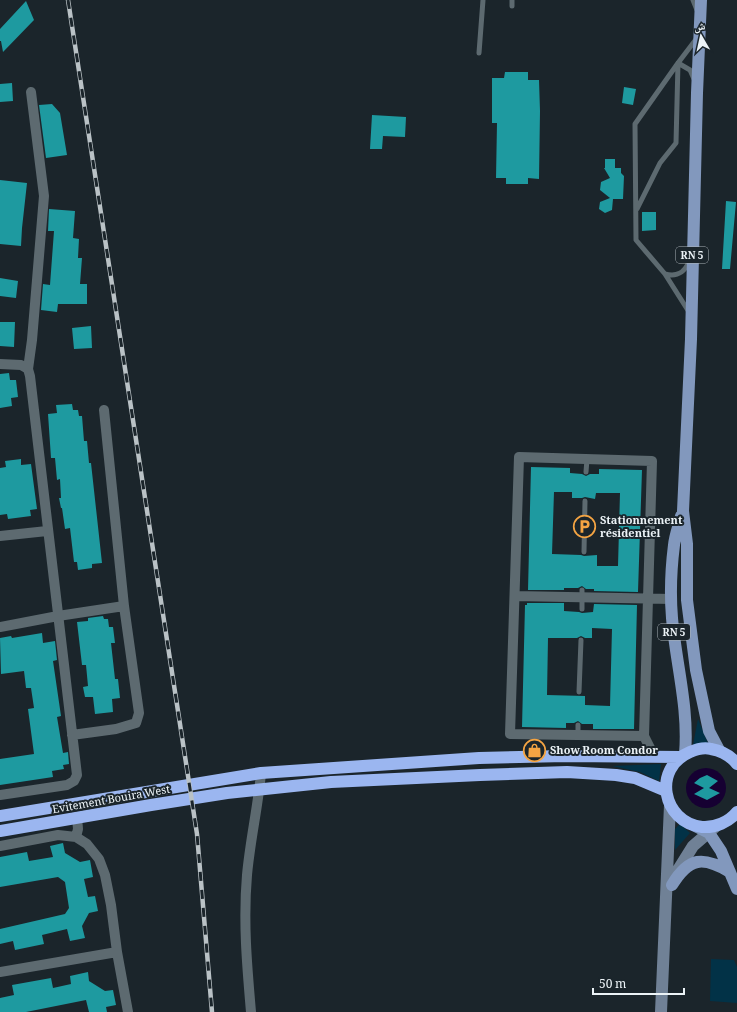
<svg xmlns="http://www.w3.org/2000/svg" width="737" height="1012" viewBox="0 0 737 1012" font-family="Georgia,'Noto Naskh Arabic',serif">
	<rect width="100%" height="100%" fill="#1b252b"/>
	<!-- green -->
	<path fill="#023247" d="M698,719l10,24 -15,2z
		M661,764l-2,17 -19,-9 -28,-6z
		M680,824l10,9 -15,17v-21z
		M711,959l23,1 3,7v36l-27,-2z"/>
	<!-- water -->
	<path fill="#160032" d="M686 788a20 20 0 1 1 40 0a20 20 0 1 1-40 0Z"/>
	<!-- building -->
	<path fill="#1e9aa0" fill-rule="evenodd" d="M26,1l8,19 -31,32 -2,-11h-1v-12z
		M505,72h23v8h11l1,31 -1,68 -11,-1v6h-22v-6h-10l1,-55h-5v-45h12z
		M12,83l1,18 -13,1v-18z
		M624,87l12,2 -3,16 -11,-2z
		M52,104l8,9 7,42 -21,3 -7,-53z
		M372,115l34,2 -1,20 -22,-1 -1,13h-12z
		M605,159h10v9h6v5l3,3 -1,23h-10l-1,11 -7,3 -6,-4 1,-7 10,-4 -10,-8 1,-8 9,-4 -6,-10h1z
		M0,180l27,3 -5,45 -1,18 -21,-2z
		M726,201l10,1 -6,67h-8z
		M49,209l26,2 -2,27 6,1 -1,19h4l-2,26h7v20h-29l-1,8 -16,-2 2,-26 7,1 4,-54h-6z
		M642,212h14v18l-14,1z
		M0,278l18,3 -2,17 -16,-2z
		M0,322h15l-1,25 -14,-1z
		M91,326l1,22 -18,1 -2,-21z
		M9,373l1,7h6l2,17 -7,1 1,8 -12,2v-34z
		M72,404l1,6h5l1,6h3l2,25h3l2,22h2l11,100 -10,1v4l-14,2 -1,-8h-3l-4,-34 -5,1 -3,-21h-1l-2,-10h2l-1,-19 -3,1 -2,-22h-4l-3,-44 9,-1 -1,-8z
		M21,459v6l10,-1 6,45 -7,1 1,6 -23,3 -1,-5 -7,1v-47l6,-1 -1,-6z
		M531,467l39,1v5l12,1 4,2 4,-2h9v-5l43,1 -4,122 -44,-1v-2h-8l-4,-3 -4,2h-14v2h-36zM554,492h18v6h10l3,-1 10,2 1,-6h24l-2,73h-21v-11l-13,1 -3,-1 -29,-1z
		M527,603h37v8l15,1 3,1 11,-1 1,-8 43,1 -3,124h-41v-5h-11l-4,-3 -4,2h-8v5l-44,-1 3,-122h2zM592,628l20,1 -2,77 -25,-1v-9l-38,-1 1,-57h29l4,-2 4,2h7z
		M103,616l1,3h4l1,8h4l2,16h-4l4,36h3l2,19 -8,1 1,13 -18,2 -2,-17h-8l-2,-10 5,-1 -2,-21h-4l-5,-43 11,-1v-3z
		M42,633l1,10 12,-2 2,19 -4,1 8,55 -4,1 6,36 5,-1 1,12 -6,1 1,4 -12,2 1,6 -53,8v-26l34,-5 -6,-45 6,-1 -3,-20h-5l-2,-17 -23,3 -1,-36 11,-2 1,2z
		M707,775l11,6 -9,7 11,5 -13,7 -13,-6 10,-6 -10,-5 6,-5z
		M63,843l2,10 15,9 10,-2 3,17 -9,2 4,18 7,-1 3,15 -9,2 -7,13 3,12 -15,3 -3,-12 -25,6 2,9 -29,6 -2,-9 -13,3v-15l65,-15 4,-6 -4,-26 -7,-5 -58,10v-30l27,-5 2,9 24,-4 -3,-11z
		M88,972l1,9 16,10 8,-1 3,15 -10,2 1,5h-18l-3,-12 -60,12h-26v-14l14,-3 -2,-10 39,-7 2,10 18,-4 -1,-8z"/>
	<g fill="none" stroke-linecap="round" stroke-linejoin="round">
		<!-- lane -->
		<path stroke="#5d6a70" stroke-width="5" d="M693,0l4,10
			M512,6v-6
			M479,53l4,-53
			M637,209l23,-46 16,-20 2,-80 12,7 4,9
			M665,274c12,3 19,-1 24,-12
			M689,312l-24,-38 -29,-34 -1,-116 43,-61 19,-25
			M586,472l1,-13
			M584,552l1,-51
			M582,609v-19
			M579,692l2,-52
			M578,735v-10"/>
		<!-- street -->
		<path stroke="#5d6a70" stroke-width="10" d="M0,364l21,1 7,4 2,7 47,399 -3,6 -7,4 -67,10
			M28,369l4,-29 12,-144 -13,-104
			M519,457l133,4 -8,275 -134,-2z
			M0,536l47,-5
			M515,596l157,3
			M0,627l58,-11 66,-10
			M72,735l44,-6 20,-6 3,-10 -15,-107 -20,-196
			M644,736l7,14 1,5 -5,1
			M76,837l2,-8 -1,-12
			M0,846l58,-11 18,2 11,7 12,15 6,16 6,30 6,47
			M0,972l117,-20 11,60
			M251,1012c-4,-46 -8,-91 -4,-137 3,-34 11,-68 14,-102"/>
		<!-- secondary -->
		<path stroke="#708196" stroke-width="12" d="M675,877l3,-7 15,-24 22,-19
			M661,1012l9,-207"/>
		<!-- primary -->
		<path stroke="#8298bd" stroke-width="12" d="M701,0l-4,93 -6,246 -8,172 4,33v56l9,70 13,61 10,19
			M681,516c-2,9 -6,19 -7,29 -3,24 -4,49 -2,73 4,46 17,90 13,136
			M695,826l14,7 12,18 16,38
			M672,885c17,-28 31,-29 58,-13"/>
		<!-- highway -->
		<path stroke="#9bb6f0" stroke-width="12" d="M737,764c-7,-9 -15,-13 -26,-15 -7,-2 -14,0 -21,3 -38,16 -28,70 12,75 13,1 27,-5 35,-15
			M0,816l261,-43 218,-15 87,-2 114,1
			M0,831l151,-26 76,-12 104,-11 149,-7 87,-3 49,3 19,3 31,13"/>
		<defs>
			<path id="rail" d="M68,0l129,834 15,178"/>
		</defs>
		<!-- rail casing -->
		<use href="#rail" stroke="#bac2c6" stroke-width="4.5"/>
		<!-- rail -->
		<use href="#rail" stroke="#1b252b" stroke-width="3" stroke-dasharray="9" stroke-linecap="butt"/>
	</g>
	<!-- icons -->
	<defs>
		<symbol id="parking-ring" viewBox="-11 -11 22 22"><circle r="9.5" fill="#1b252b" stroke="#f4a443" stroke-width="1.5"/><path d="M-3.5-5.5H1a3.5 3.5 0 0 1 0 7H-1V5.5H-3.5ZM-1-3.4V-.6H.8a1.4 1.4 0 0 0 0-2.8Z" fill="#f4a443"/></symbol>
		<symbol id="shop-ring" viewBox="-11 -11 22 22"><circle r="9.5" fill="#1b252b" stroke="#f4a443" stroke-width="1.5"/><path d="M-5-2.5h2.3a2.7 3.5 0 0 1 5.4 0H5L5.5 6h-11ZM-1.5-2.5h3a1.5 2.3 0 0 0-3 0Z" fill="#f4a443"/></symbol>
	</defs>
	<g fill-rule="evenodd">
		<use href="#parking-ring" x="572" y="514" width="25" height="25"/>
		<use href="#shop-ring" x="522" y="738" width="25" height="25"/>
	</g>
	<g text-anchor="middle" stroke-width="4" stroke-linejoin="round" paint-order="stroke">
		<!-- shield labels -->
		<g fill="#1b252b" stroke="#adb5ba" stroke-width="1">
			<rect x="676" y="247" width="32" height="16" rx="3"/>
			<rect x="658" y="624" width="32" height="16" rx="3"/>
		</g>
		<g font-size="10" font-weight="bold" fill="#ecf3f7">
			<text x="692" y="259">RN 5</text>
			<text x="674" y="636">RN 5</text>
		</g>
		<!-- poi labels -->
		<g font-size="11" font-weight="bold" fill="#ecf3f7" stroke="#1b252b" text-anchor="start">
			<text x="600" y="524">Stationnement<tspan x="600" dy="13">résidentiel</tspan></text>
			<text x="550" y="754">Show Room Condor</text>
		</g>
		<!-- street labels -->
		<g font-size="11" fill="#ecf3f7" stroke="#1b252b">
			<text transform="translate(111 799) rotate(-10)" y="4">Evitement Bouira West</text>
		</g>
	</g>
	<!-- north arrow -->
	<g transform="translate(701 36) rotate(351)" stroke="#1b252b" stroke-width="3" paint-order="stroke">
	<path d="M0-3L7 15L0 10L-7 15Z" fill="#ecf3f7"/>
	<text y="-6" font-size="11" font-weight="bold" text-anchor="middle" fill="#ecf3f7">ش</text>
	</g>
	<!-- scale -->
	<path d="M593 988v6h91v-6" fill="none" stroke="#ecf3f7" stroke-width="2"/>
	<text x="599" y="988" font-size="12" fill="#ecf3f7" stroke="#1b252b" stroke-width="3" paint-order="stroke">50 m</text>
</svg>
